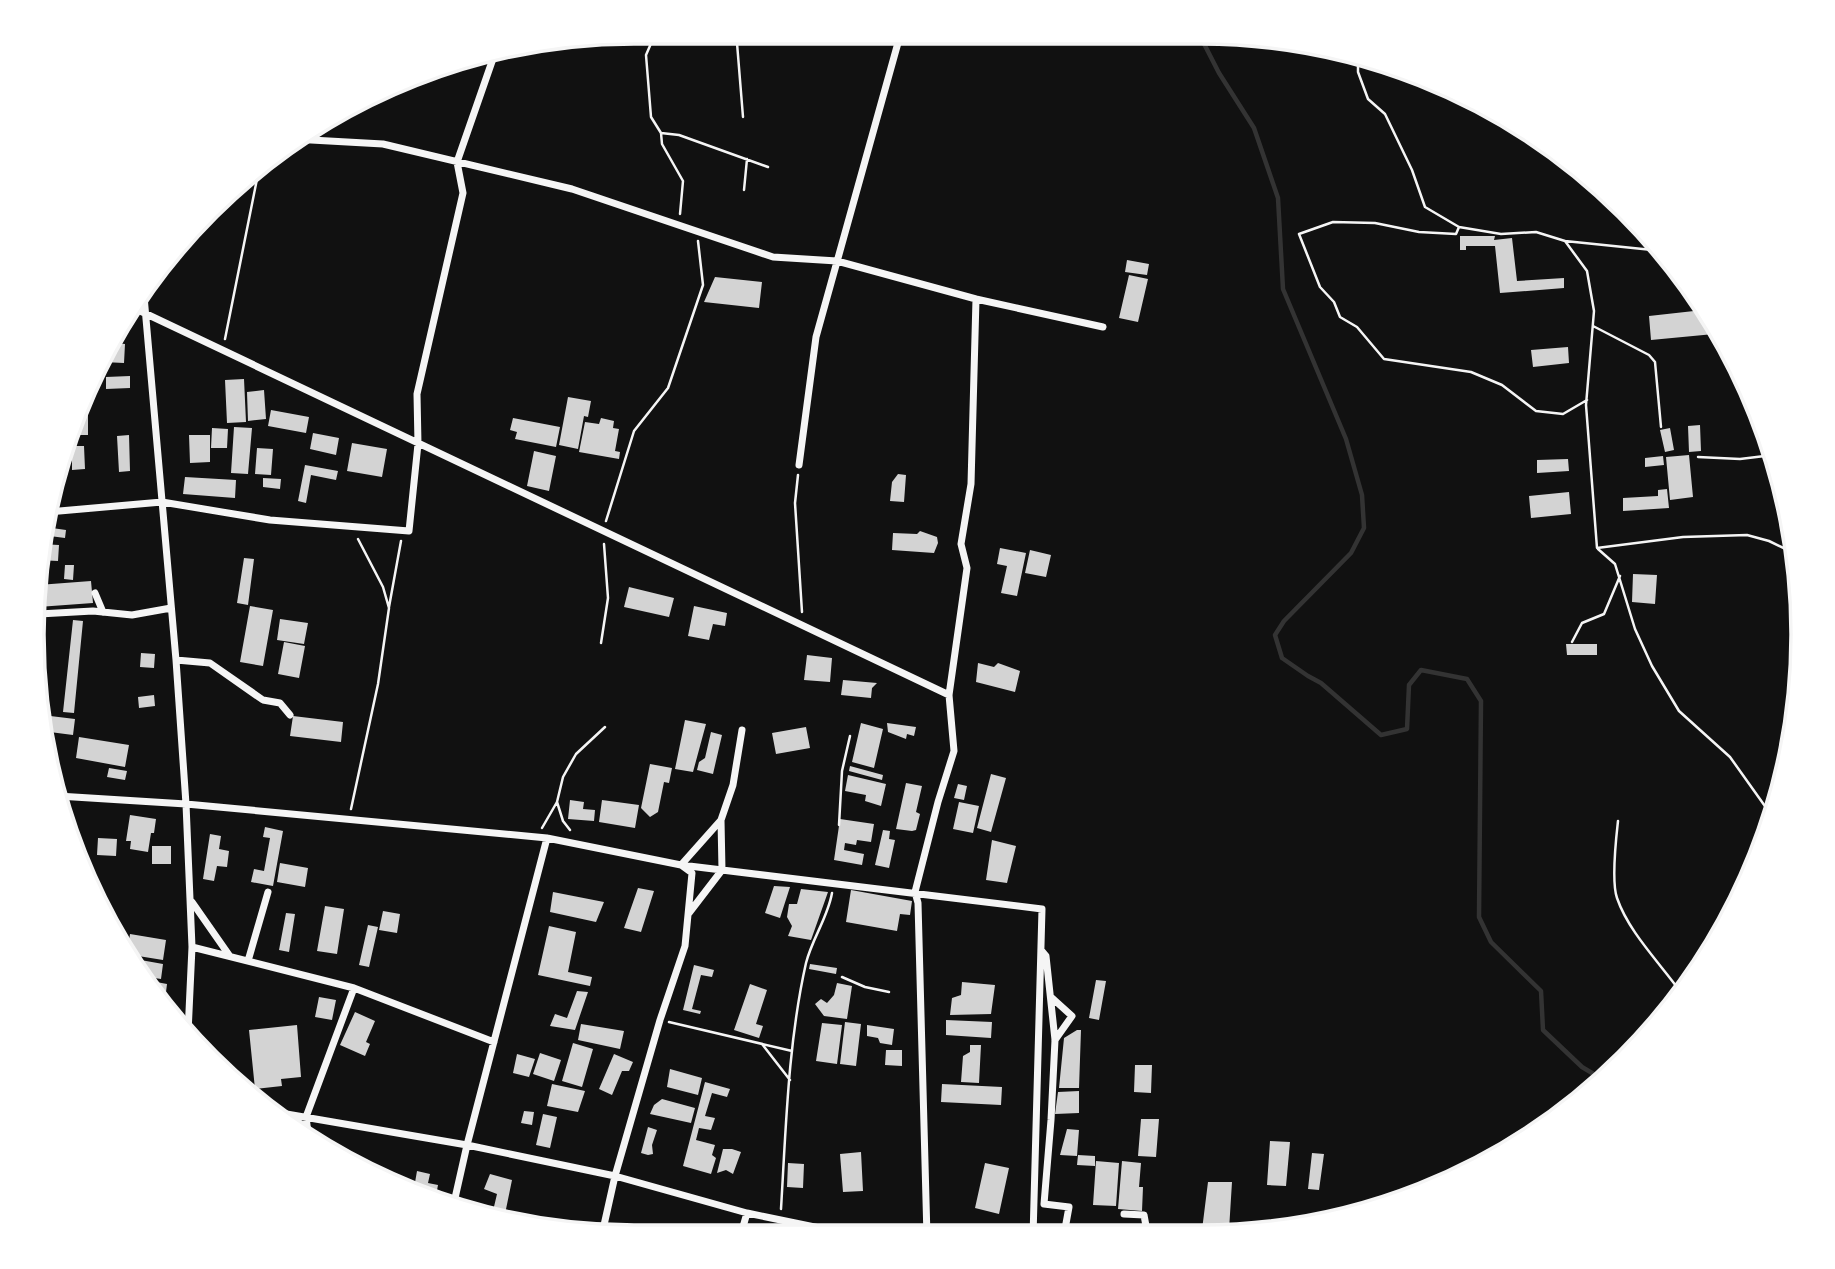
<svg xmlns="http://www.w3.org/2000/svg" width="1835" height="1269" viewBox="0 0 1835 1269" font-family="'Space Grotesk',sans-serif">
	<rect width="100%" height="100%" fill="#111"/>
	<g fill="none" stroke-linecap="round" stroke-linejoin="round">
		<!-- stream -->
		<path stroke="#333" stroke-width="4.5" d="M1198,32l21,41 35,55 24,70 5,91 63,150 16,56 2,33 -13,25 -67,68 -9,14 7,23 26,18 13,7 60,52 26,-6 2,-44 12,-15 46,9 14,22 -2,216 12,25 50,49 2,39 39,37 20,12"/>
	</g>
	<!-- building -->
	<path fill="#d3d3d3" d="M1460,236h35l-1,4 18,-2 5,43 47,-3v10l-64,5 -5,-47h-29v4h-6z
		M1127,260l22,4 -2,11 -22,-3z
		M1129,275l19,4 -10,43 -19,-4z
		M715,277l47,5 -3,26 -55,-6z
		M1702,300l10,19 2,15 -63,6 -2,-24 54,-6z
		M115,343l10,1 -1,19 -21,-1z
		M1568,347l1,16 -36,4 -2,-17z
		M130,376v12l-24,1v-12z
		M244,379l2,43 -19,1 -2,-43z
		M264,390l2,29 -18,2 -1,-29z
		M568,397l23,4 -3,16 -4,-1 -6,33 -19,-4z
		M77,406l11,1v28h-13z
		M271,410l38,7 -3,16 -38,-7z
		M513,418l47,9 -4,20 -41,-8 2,-7 -7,-2z
		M601,418l13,3 -1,7 6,1 -4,22 5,1 -1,7 -40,-7 6,-30 14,2z
		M1700,425l1,26 -12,1 -1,-26z
		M234,427l18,1 -4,46 -17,-1z
		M212,428l16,1 -1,19h-16z
		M1670,428l4,22 -9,2 -5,-22z
		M313,433l26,5 -3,17 -26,-6z
		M129,435l1,36 -11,1 -2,-36z
		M189,435h21v27l-20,1z
		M352,443l35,6 -5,28 -35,-6z
		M72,446h12l1,23 -13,1z
		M257,448l16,1 -2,26 -16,-1z
		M534,451l22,5 -7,35 -22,-5z
		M1689,455l4,42 -23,3 -4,-43z
		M1663,456l1,9 -19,2v-9z
		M1568,459l1,12 -32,2v-13z
		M305,465l33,6 -2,9 -25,-5 -5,28 -8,-2z
		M898,474l8,1 -2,27 -14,-1 2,-19z
		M185,477l51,3 -1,18 -52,-4z
		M263,478l18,1 -1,10 -17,-2z
		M1667,489l2,19 -46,3v-13l35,-2v-6z
		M1569,492l2,22 -40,4 -2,-22z
		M45,527l21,3 -1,8 -23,-3z
		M920,531l17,6 1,6 -4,10 -42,-3 1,-17 24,1z
		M40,544l19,1 -1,16 -21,-1z
		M1000,548l26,5 -9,43 -16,-3 6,-27 -10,-2z
		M1030,550l21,5 -5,22 -21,-4z
		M244,558l10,1 -6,46 -11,-2z
		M65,565h9l-1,15 -9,-1z
		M1633,574l24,1 -2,29 -23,-2z
		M91,581l2,22 -55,4v-22z
		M629,587l45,11 -5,19 -45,-10z
		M250,606l23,4 -10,56 -23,-4z
		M694,606l33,7 -2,13 -12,-2 -4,16 -21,-4z
		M280,619l28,4 -4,21 -27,-4z
		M73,620l10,1 -9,92 -11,-1z
		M284,642l21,4 -6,32 -21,-4z
		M1566,644h31v11h-30z
		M141,653l14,1 -1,14 -14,-1z
		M807,655l25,3 -2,24 -26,-2z
		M978,663l16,4 4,-4 22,8 -5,21 -39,-10z
		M843,680l34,3 -5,5 -1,10 -30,-3z
		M154,695l1,11 -16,2 -1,-11z
		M42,715l33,4 -2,16 -31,-4z
		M293,716l50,6 -2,20 -51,-6z
		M685,720l21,4 -13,48 -18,-3z
		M861,723l22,6 -9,39 -22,-6z
		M887,723l29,4 -2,9 -7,-2 -1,5 -18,-7z
		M806,727l4,21 -34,6 -4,-21z
		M711,732l11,3 -9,39 -16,-4 2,-8 6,-4z
		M79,737l50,8 -4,22 -49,-9z
		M650,764l22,4 -3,15 -5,-1 -6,30 -8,5 -9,-9z
		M850,766l33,9 -1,5 -33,-9z
		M109,768l18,3 -2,9 -18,-3z
		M991,774l15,4 -15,54 -14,-4z
		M848,775l38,9 -5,22 -16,-5 1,-6 -21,-4z
		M906,783l16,3 -6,26 4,2 -4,16 -4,1 -16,-2z
		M958,784l9,2 -3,14 -10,-2z
		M570,800l14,2 -1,7 12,1 -1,11 -26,-2z
		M602,800l37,5 -4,23 -36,-6z
		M959,802l20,4 -6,27 -20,-4z
		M130,815l26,4 -2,14h-3l-3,19 -18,-3 1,-8h-5z
		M840,819l34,5 -3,18 -14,-2 -1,5 -11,-2 -1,7 20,4 -2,11 -28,-5z
		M265,827l18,4 -10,55 -22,-4 3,-13 10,2 6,-33 -7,-1z
		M883,830l7,1 -1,8 6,1 -6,28 -14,-3z
		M210,834l11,2 -2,13 10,2 -2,16 -10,-1 -3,15 -11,-2z
		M98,838l19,1 -1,17 -19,-1z
		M992,840l24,6 -9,37 -21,-3z
		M152,846h19v18h-19z
		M280,863l28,5 -3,19 -28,-5z
		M774,886l16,1 -10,31 -15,-5z
		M638,888l16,3 -13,41 -17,-4z
		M801,889l27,3 -17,48 -23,-4 4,-10 -5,-9 2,-13h8z
		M851,890l61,11 -2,14 -10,-1 -3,17 -51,-9z
		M553,892l51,10 -8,20 -46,-10z
		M325,906l19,3 -7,45 -20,-3z
		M383,911l17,3 -3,19 -18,-3z
		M286,913l9,1 -6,38 -10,-2z
		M368,925l10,2 -9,40 -10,-2z
		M549,926l27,6 -8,40 24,5 -2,9 -52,-11z
		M130,934l36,6 -3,20 -31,-5 -4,-6z
		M135,959l28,5 -2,15 -13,-2z
		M810,964l27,4 -1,6 -27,-5z
		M694,965l20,5 -2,7 -11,-2 -9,34 9,2 -1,3 -17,-4z
		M1096,980l10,1 -7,39 -10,-2z
		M151,981l16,3 -2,16z
		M962,982l33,3 -4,29 -41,1 2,-17 9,-3z
		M837,983l15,3 -5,33 -23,-3 -9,-12 6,-5 6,4 7,-8z
		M750,984l17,6 -11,34 7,2 -4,12 -25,-8z
		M577,991l11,1 -13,38 -25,-4 5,-12 12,4z
		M319,997l17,3 -4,20 -17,-3z
		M355,1012l20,9 -9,21 4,2 -5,12 -25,-11z
		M946,1020l46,2 -1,16 -45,-3z
		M845,1022l16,2 -5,42 -16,-2z
		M822,1023l20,2 -5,39 -21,-3z
		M581,1024l43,7 -4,18 -42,-9z
		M297,1025l4,52 -20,2 1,7 -27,3 -6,-59z
		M867,1025l27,4 -2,16 -12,-2 -2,-5 -11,-2z
		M1077,1030h4l-2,58h-20l5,-50z
		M573,1043l20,6 -11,38 -20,-6z
		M970,1045h11l-2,38 -18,-1 2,-26 7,-4z
		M886,1050h16v16l-17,-1z
		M540,1053l21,7 -7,21 -21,-7z
		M517,1054l18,5 -6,18 -16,-4z
		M614,1054l19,8 -4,9h-7l-10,24 -13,-6z
		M1135,1065h17l-1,28 -17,-1z
		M670,1069l32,9 -4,17 -31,-8z
		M705,1082l25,7 -3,8 -15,-4 -7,23 10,2 -4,12 -12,-2 -3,12 19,5 -3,10 4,3 -5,16 -28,-8z
		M552,1084l33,7 -7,21 -31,-6z
		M942,1084l60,3 -1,18 -60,-3z
		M1079,1091v22l-24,1 3,-22z
		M662,1099l33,9 -4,15 -41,-9 4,-9z
		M524,1111l10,1 -2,13 -11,-2z
		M543,1114l14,3 -7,31 -14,-3z
		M1141,1119h18l-3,38 -18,-1z
		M648,1127l9,3 -5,15 1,9 -5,1 -7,-2z
		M1067,1129l12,1 -2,26 -17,-1z
		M1270,1141l20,1 -4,44 -19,-1z
		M723,1149h9l9,3 -8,22 -7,-4 -9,3z
		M861,1152l2,39 -20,1 -3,-38z
		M1312,1153l12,1 -5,36 -11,-1z
		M1078,1155l17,1v10l-18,-1z
		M1096,1161l23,2 -3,43 -23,-1z
		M1122,1161l19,2 -2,24h4l-1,24 -24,-2z
		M788,1163l16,1 -1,24 -16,-1z
		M985,1163l24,5 -10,46 -24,-6z
		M417,1171l13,3 -2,9 10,2 -3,16 -22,-7z
		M490,1174l22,6 -7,34 -12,-3 4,-17 -13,-5z
		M1208,1182h24l-3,48h-27z"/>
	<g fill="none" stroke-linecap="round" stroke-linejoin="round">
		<!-- path -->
		<path stroke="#f5f5f5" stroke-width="2.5" d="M656,32l-10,23 5,62 10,16 1,11 21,37 -3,33
			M726,32l11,11 6,74
			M1358,57v15l10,27 17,15 27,56 13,37 34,20 42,7 35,-2 29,9 22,30 7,40 -8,94 11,143 86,-11 64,-2 22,6 27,13
			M661,133l18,2 89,32
			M744,190l3,-31
			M1459,227l-3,7 -37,-2 -44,-9 -42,-1 -34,12 21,53 14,15 6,15 17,10 27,32 87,13 31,13 34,26 27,3 24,-14
			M1565,241l97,10
			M1593,326l56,29 6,7 6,65
			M225,339l34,-170
			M1698,457l42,2 33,-4
			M798,475l-3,28 7,109
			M606,521l28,-90 34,-43 35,-103 -5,-44
			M1598,549l17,15 20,65 17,37 27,45 51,46 42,59
			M389,607l12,-66
			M1572,642l10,-19 22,-9 16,-38
			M601,643l7,-45 -4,-54
			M557,802l6,19 7,9
			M351,809l27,-125 11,-76 -6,-21 -25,-48
			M1618,821c-2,18 -7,60 -1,77 12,35 44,66 65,96
			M839,825l3,-54 8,-35
			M542,828l15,-26 6,-25 13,-23 29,-27
			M842,977l23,10 24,5
			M669,1022l123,29
			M762,1044l28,36
			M781,1209c5,-82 7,-166 25,-246 6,-24 22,-46 26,-70"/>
		<!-- minor -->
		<path stroke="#f5f5f5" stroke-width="7" d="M293,139l90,5 189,45 201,68 64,4 139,38 -5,185 -10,60 6,24 -18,127 5,56 -16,51 -23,90 3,11 9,334
			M144,296l32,364 10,144 6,143 -4,86
			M976,299l127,28
			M136,309l813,386
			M799,465l17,-128 85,-305
			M48,512l114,-10 108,18 139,11 9,-87 -1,-50 46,-201 -6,-31 39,-112
			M95,593l8,19
			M39,614l54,-3 39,4 39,-7
			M176,660l34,3 53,37 17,3 10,12
			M58,796l128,8 361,34 134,27 361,44 -9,328
			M192,902l37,53
			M689,913l33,-43 -1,-50
			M192,947l162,41 140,54
			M1041,950l5,6 9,84 -4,80 -7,84 25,3 -4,22
			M248,961l20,-69
			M1051,997l21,19 -17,24
			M269,1111l198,34 148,31 132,37 116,24
			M309,1141l-3,-24 48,-129
			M453,1207l14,-62 80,-307
			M1124,1214l20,1 4,22
			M602,1234l13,-58 45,-156 25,-74 7,-73 -11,-8 40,-45 12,-35 9,-55
			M740,1237l7,-24"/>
	</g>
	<!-- crop -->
	<path d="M0 0H1835V1269H0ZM634 44H1201A590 590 0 0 1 1791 634V635A590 590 0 0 1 1201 1225H634A590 590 0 0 1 44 635V634A590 590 0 0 1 634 44Z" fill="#fff" fill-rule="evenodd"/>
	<path fill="none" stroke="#f5f5f5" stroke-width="3.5" d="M634 44H1201A590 590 0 0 1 1791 634V635A590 590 0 0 1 1201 1225H634A590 590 0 0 1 44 635V634A590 590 0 0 1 634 44Z"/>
</svg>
